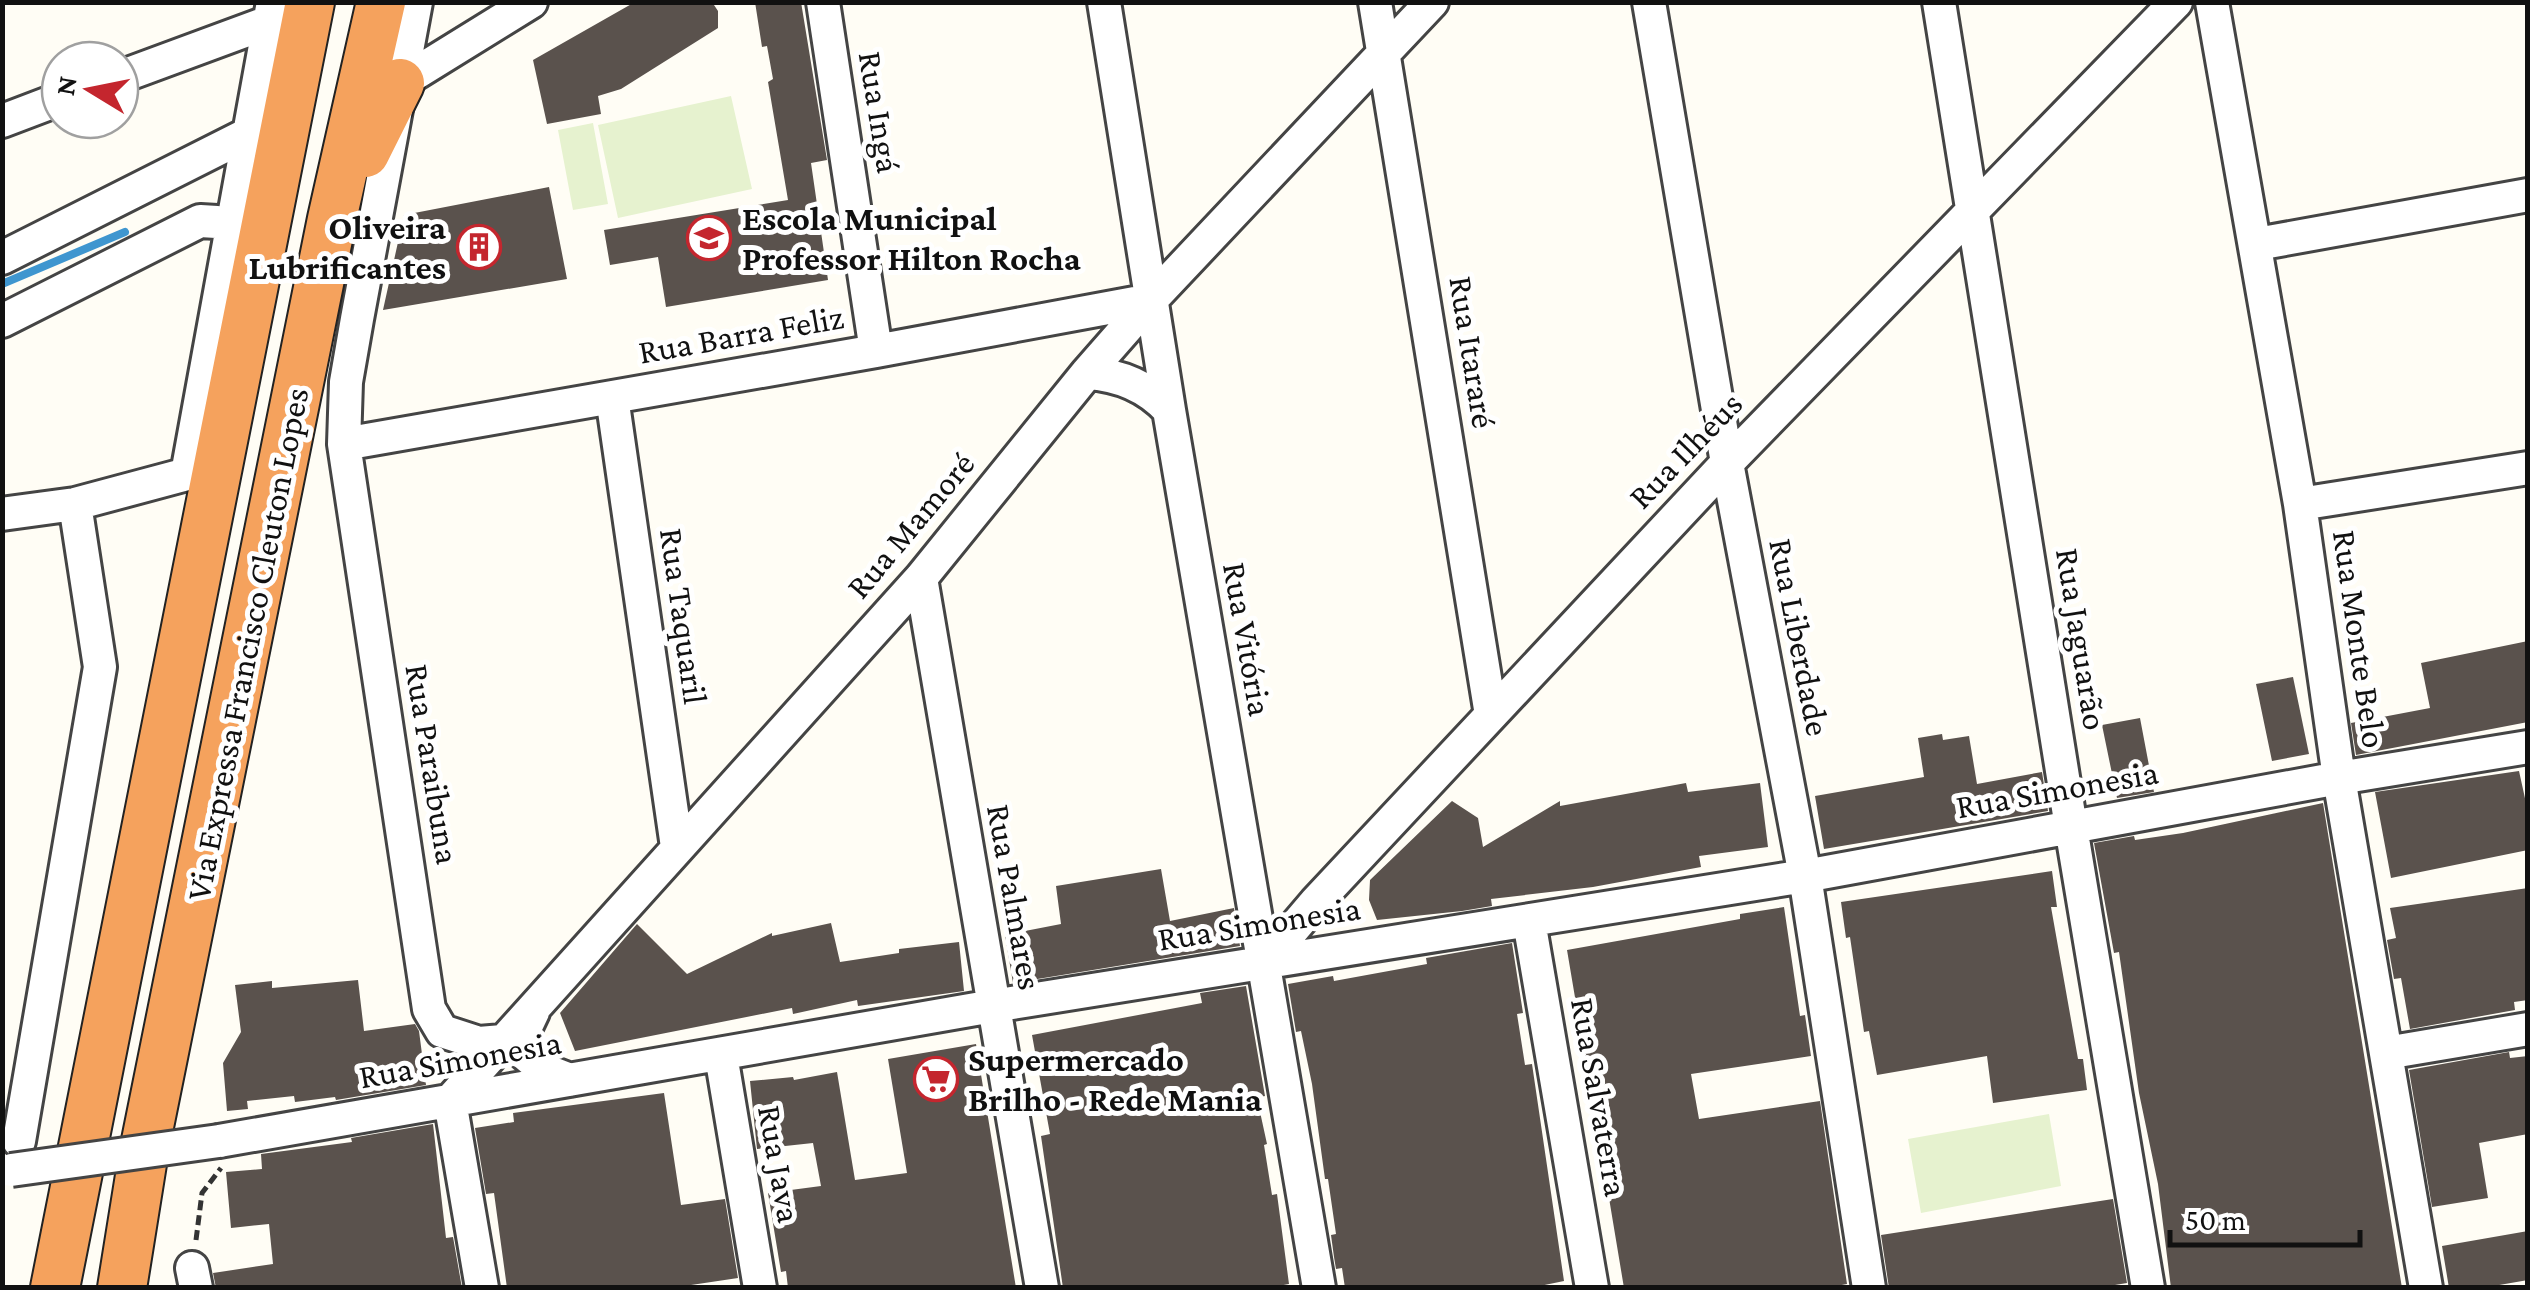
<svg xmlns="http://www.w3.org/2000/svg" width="2530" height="1290" viewBox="0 0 2530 1290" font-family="'Crimson Pro',serif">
	<rect width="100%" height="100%" fill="#fffdf5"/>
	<!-- pitch -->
	<path fill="#e6f2cf" d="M731,96l21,93 -134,29 -20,-93z
		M593,123l15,81 -35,6 -15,-80z
		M2049,1114l12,72 -140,27 -13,-74z"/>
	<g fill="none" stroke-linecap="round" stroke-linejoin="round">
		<!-- stream -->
		<path stroke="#3f96cf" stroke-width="8" d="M2,284l123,-52"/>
	</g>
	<!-- building -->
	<path fill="#5a524d" d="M635,2h77l6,9v17l-97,61 -23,7 3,18 -54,10 -14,-64z
		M755,2h46l26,158 -16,3 17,117 -162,27 -8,-50 -48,8 -6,-35 184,-30 -20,-118 5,-3 -6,-33 -5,1z
		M549,187l18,92 -184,31 21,-95z
		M2528,641v81l-172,33 -5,-32 79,-15 -9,-45z
		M2293,677l16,77 -37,7 -16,-77z
		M2140,718l14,74 -37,6 -15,-73z
		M1942,734l1,6 26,-4 8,48 65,-12 6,39 -224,38 -9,-53 109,-19 -6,-39z
		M2519,771l9,41v38l-137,28 -16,-86z
		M1686,783l2,9 72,-9 8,64 -69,9 2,11 -108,20 -102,12 1,7 -30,5 -85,9 -8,-20 1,-20 82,-79 26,17 5,29 77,-46v5z
		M2323,803l79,485h-231l-13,-104 -19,-91 -20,-141 -5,1 -20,-110 40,-7 1,4 48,-7z
		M1161,869l9,52 64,-13 6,38 -227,37 -8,-48 56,-11 -5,-38z
		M2052,871l5,36h-6l27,152h5l4,31 -94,13 -6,-47 -110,19 -8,-44 -5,1 -14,-95 -4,1 -5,-36z
		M2528,888v112l-14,2 1,8 -105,19 -9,-51 -7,1 -7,-39 9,-2 -6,-30z
		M1784,907l16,109 5,-1 6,41 -120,18 8,45 121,-18 27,183 -21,4h-202l-18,-108 -3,1 -7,-38h2l-6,-45 -25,-148 173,-31v-5z
		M831,923l9,39 59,-9v-4l60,-7 5,49 -106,15 -1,-6 -64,14 -1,-6 -217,43 -15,-38 77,-89 50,50 85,-41v3z
		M1512,943l11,70 -6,1 8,51 7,-1 32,217 -34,7h-185l-3,-20 -6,1 -2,-12 -3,-22 5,-1 -8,-55h-3l-13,-95 -11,-53 -5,1 -8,-48 45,-8 1,5 93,-17 -1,-6z
		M358,980l6,51 51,-7 4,7 7,54 -90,15 -1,-3 -40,5 -1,-6 -47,5 1,8 -21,2 -4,-48 18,-31 -6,-47 37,-4v7z
		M1246,986l19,110 -8,2 10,46 -3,1 8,50 5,-1 12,90 -21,4h-205l-22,-152 9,-2 -18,-99 170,-32 -2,-10z
		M976,1044l40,244h-228l-2,-17 -5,1 -13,-79 53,-7 -8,-43 -56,6 -7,-68 43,-4 1,3 43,-8 18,108 52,-7 -19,-114z
		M2509,1052l1,6 18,-2v78l-49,9 9,55 -56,9 -23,-137z
		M664,1093l17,112 44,-6 13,79 -67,10h-164l-13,-95 -8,1 -11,-66 39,-6 -1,-9z
		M433,1124l13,114 7,-1 9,51h-246l-3,-15 60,-9 -4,-40 -38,4 -5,-56 36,-3 -1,-15 91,-12 -1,-4z
		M2113,1199l14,84 -30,5h-208l-8,-53z
		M2528,1231v49l-46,8h-33l-7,-42z"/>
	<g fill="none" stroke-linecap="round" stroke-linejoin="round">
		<defs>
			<path id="minor" d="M416,2l-59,317 -11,63 -2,62 85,565 13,22 37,12 24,-2
				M823,2l53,349
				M1104,2l65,408 150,878
				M1375,2l116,713
				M1649,2l78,461 78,413 64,412
				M1939,2l132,825 77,461
				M2212,2l88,502 39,274 87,510
				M120,77l149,-55
				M400,83l131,-81
				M2,121l58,-22
				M2257,244l271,-49
				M2,258l246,-124
				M2,321l198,-100 17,1 14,7
				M1087,373c33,2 60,13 82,37
				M612,397l65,450
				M344,444l532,-93 275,-51
				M2300,504l228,-36
				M2,514l73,-10 112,-30 86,-472
				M921,578l121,710
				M1529,921l63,367
				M1264,963l52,-61 411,-439 449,-461
				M533,1012l-9,19 1,23 19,16 26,10
				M2386,1053l142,-24
				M721,1055l39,233
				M450,1101l471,-523 166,-205 64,-73 281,-298
				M450,1101l32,187
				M19,1141l81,-474 -25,-163
				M219,1141l774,-135 812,-130 534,-98 189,-31
				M192,1268l4,20"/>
			<path id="highway" d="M365,153l35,-70
				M55,1288l255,-1286
				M122,1288l22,-137 188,-932 49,-217"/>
		</defs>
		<!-- minor casing -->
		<use href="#minor" stroke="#444" stroke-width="38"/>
		<!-- highway casing -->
		<use href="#highway" stroke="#222" stroke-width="52"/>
		<!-- path -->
		<path stroke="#333" stroke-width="5" stroke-dasharray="10 5" stroke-linecap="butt" d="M196,1240l6,-47 19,-25"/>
		<!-- minor -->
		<use href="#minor" stroke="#fff" stroke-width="32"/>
		<!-- highway -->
		<use href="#highway" stroke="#f5a25d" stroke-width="48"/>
		<defs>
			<path id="minor-bridge" d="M11,1170l208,-29"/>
		</defs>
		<!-- minor-bridge casing -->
		<use href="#minor-bridge" stroke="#444" stroke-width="38" stroke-linecap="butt"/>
		<!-- minor-bridge -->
		<use href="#minor-bridge" stroke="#fff" stroke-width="32"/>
	</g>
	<!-- icons -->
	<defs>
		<symbol id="school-ring" viewBox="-11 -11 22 22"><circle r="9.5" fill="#fff" stroke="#c4262e" stroke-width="1.5"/><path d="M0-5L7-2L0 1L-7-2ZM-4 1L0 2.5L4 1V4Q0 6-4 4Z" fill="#c4262e"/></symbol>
		<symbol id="building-ring" viewBox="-11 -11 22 22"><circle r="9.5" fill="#fff" stroke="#c4262e" stroke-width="1.5"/><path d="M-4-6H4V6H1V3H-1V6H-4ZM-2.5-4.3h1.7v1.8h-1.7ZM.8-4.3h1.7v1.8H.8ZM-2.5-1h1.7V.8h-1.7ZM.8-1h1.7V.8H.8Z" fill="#c4262e"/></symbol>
		<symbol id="supermarket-ring" viewBox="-11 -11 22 22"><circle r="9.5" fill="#fff" stroke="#c4262e" stroke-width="1.5"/><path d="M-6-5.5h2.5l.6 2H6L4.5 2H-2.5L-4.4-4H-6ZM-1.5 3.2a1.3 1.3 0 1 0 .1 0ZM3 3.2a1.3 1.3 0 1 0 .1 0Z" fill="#c4262e"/></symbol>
	</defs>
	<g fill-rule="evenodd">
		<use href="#school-ring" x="684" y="213" width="50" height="50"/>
		<use href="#building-ring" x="454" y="222" width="50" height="50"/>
		<use href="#supermarket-ring" x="911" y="1054" width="50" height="50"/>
	</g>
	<g text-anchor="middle" stroke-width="10" stroke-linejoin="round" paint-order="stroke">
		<!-- street labels -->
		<g font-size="35" fill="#111" stroke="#fff">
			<text transform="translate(880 112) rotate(81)" y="12">Rua Ingá</text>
			<text transform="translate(741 334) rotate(-10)" y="12">Rua Barra Feliz</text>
			<text transform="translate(1473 352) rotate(81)" y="12">Rua Itararé</text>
			<text transform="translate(1685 450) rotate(-46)" y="12">Rua Ilhéus</text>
			<text transform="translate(910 525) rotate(-50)" y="12">Rua Mamoré</text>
			<text transform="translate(684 616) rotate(82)" y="12">Rua Taquaril</text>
			<text transform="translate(1800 637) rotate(79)" y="12">Rua Liberdade</text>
			<text transform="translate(1248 639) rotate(80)" y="12">Rua Vitória</text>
			<text transform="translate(2082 639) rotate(81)" y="12">Rua Jaguarão</text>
			<text transform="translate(2360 639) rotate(82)" y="12">Rua Monte Belo</text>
			<text transform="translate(247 644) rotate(-79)" y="12">Via Expressa Francisco Cleuton Lopes</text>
			<text transform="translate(433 764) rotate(81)" y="12">Rua Paraibuna</text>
			<text transform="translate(2057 789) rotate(-10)" y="12">Rua Simonesia</text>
			<text transform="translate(1015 897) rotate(80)" y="12">Rua Palmares</text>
			<text transform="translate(1259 923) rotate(-9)" y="12">Rua Simonesia</text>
			<text transform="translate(460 1059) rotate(-10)" y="12">Rua Simonesia</text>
			<text transform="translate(1600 1097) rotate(80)" y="12">Rua Salvaterra</text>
			<text transform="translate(780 1164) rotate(80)" y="12">Rua Java</text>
		</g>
		<!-- poi labels -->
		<g font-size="35" font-weight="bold" fill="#111" stroke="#fff" text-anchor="start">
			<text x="742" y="230">Escola Municipal<tspan x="742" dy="40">Professor Hilton Rocha</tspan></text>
			<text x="446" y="239" text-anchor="end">Oliveira<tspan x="446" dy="40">Lubrificantes</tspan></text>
			<text x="968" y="1071">Supermercado<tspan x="968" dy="40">Brilho - Rede Mania</tspan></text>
		</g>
	</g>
	<!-- border -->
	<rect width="2530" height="1290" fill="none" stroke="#111111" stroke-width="10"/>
	<!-- north arrow -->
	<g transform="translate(90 90) rotate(280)"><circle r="48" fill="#ffffff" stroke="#a0a0a0" stroke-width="2.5"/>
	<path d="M0-8L18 38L0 25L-18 38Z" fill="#c4262e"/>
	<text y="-15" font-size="28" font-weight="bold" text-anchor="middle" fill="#111111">N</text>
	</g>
	<!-- scale -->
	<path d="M2170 1230v15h190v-15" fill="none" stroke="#111111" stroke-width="5"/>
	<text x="2185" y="1230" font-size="30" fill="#111111" stroke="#ffffff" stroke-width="8" paint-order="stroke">50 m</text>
</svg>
